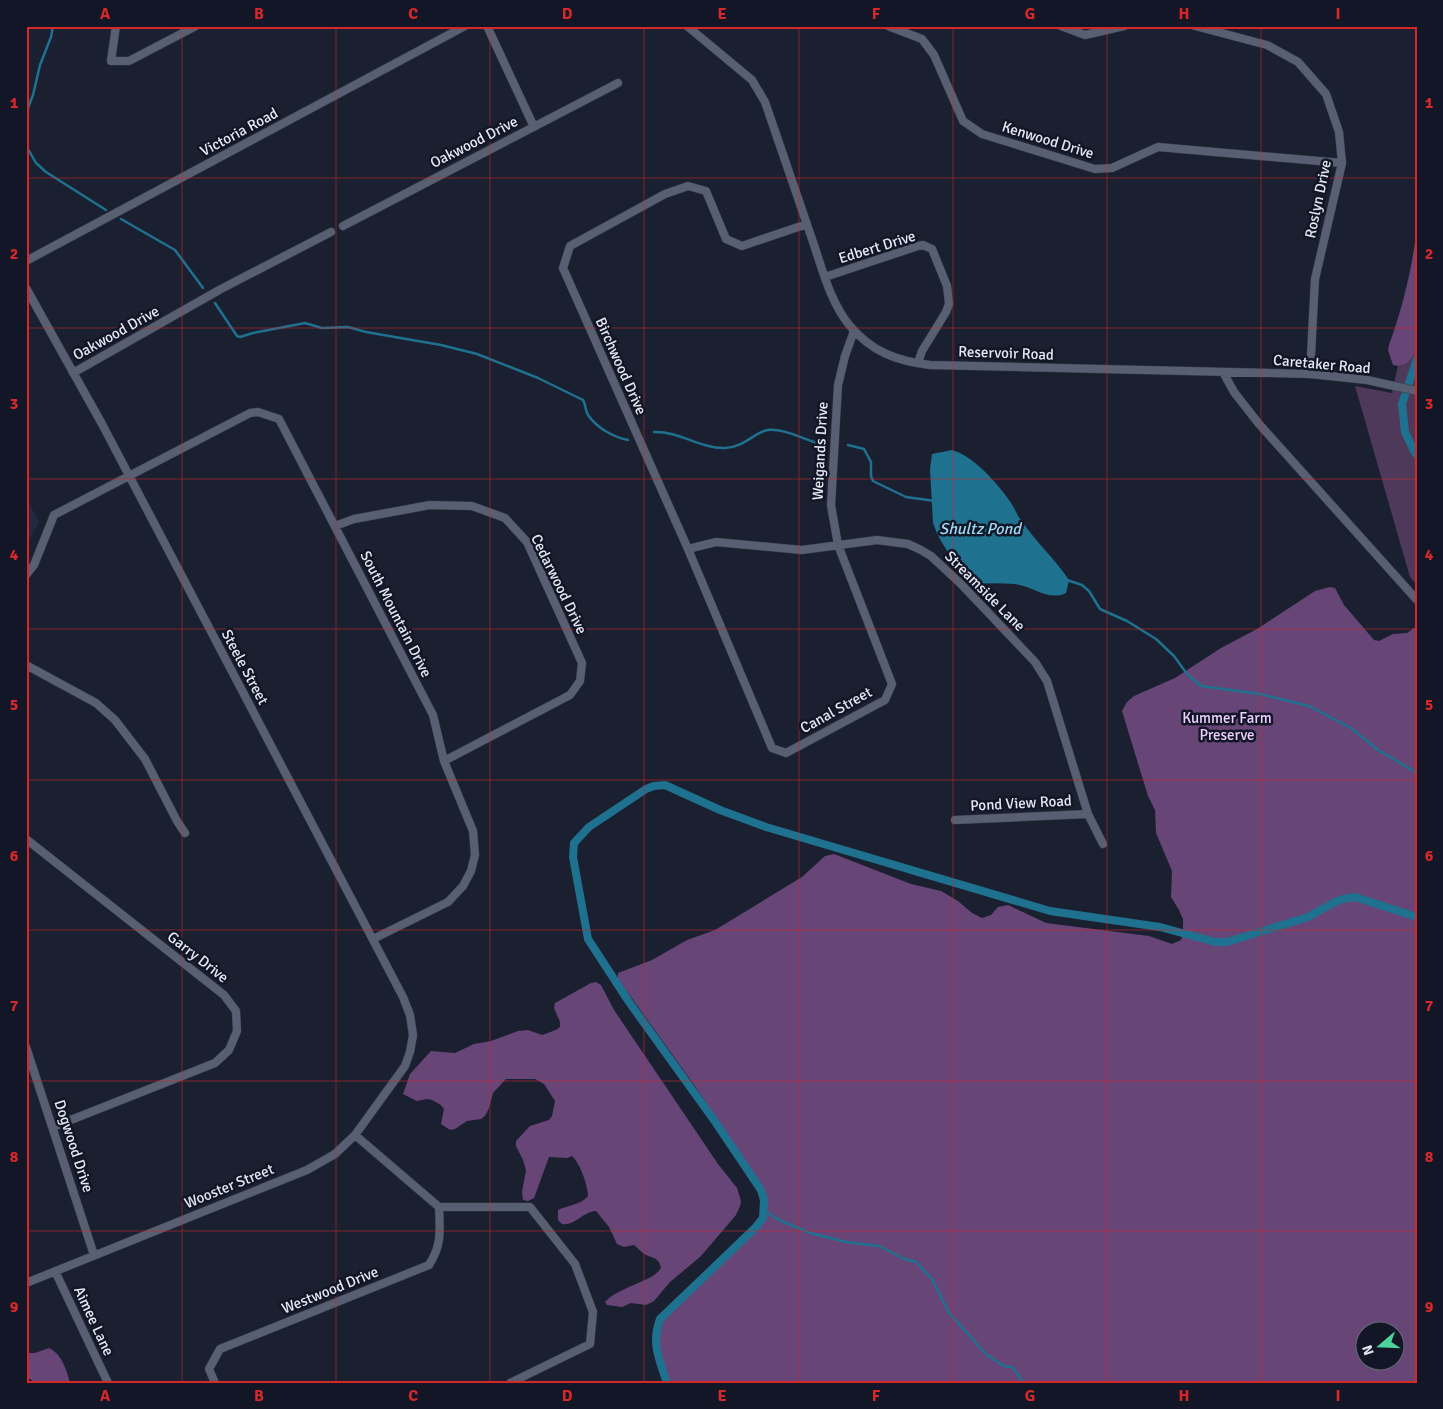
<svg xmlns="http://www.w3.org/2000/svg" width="1443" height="1409" viewBox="0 0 1443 1409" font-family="Signika,sans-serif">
	<rect width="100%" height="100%" fill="#1b2030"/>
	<!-- built -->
	<path fill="#232a40" d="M26,498l13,24 -13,24z"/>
	<!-- green -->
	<path fill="#4f395b" d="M1413,298l4,1v286l-7,-8 -55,-191 37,7z"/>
	<!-- forest -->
	<path fill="#674577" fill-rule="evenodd" d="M1417,228v122c-6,10 -12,18 -24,15l-5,-15 1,-5c14,-38 23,-77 28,-117z
		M1330,587l5,1 9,17 30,35 5,1 14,-7 14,-1 10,-7v757h-748c-6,-17 -19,-42 -10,-60l103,-99 4,-8 1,-11 -6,-21 -69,-102 -74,-103v-6l34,-13 35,-20 28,-10 87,-53 23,-21 9,-2 77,30 30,7 17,10 14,12 10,5 9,-3 7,-8 10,-2 38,18 103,13 23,8 9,-4 2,-5v-16l-4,-9 -8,-13 1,-26 -16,-38 -1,-23 -7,-14 -26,-85 5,-9 7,-6 41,-18 46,-30 36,-19 58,-38zM1366,1332h30v30h-30z
		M596,982l5,3 13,25 104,154 19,24 4,13 -1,5 -4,9 -35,41 -31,26 -16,19 -8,4 -15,-2 -9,4 -15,-2 -2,-3c13,-15 48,-20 56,-34 -2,-12 -10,-9 -18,-15 -3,-2 -6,-6 -9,-8l-10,2 -7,-3 -8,-17 -13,-16c-14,1 -21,15 -34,13l-4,-4v-10c10,-5 23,-5 30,-14 0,-10 -8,-33 -16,-40l-5,2 -18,-1 -15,41 -6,3 -5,-1 -1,-8 4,-22 -3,-10 -7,-14v-5l14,-15 19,-6 3,-4 3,-15 -11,-17 -9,-5h-29l-13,14 -4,15 -4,8 -4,3 -14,2 -12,8 -5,1 -9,-6 3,-15 -3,-4 -9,-5 -5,-1 -10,2 -14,-7 7,-20 21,-23 24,2 19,-9 17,-3 27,-10 10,-1 14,5 14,-5 4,-3v-5l-6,-14 1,-5 36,-20z
		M49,1348c13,6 18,23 21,35h-35l-9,-7v-23h9z"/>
	<!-- water -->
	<path fill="#1e718f" d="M952,450c22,6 47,35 59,53 4,6 6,12 10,17 14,21 34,39 48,60l-3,13c-17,9 -35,-8 -52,-9 -13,-1 -26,-1 -39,0 -17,-18 -34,-37 -42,-61l-3,-54 2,-15z"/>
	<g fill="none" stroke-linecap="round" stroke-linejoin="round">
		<!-- stream -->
		<path stroke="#1e718f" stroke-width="2.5" d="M53,26l-2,11 -11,28 -7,30 -5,13 -1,34 1,7 8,14 10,9 60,38
			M121,219l54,31 28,38
			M215,303l22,33 3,1 13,-4 52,-10 17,5 26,-1 18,5 75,13 36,9 61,24 45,22c3,5 2,10 5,15 9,13 25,22 40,25
			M654,432c25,-1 47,17 71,16 17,-1 25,-11 39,-17 14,-6 44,10 58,14
			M848,445l16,4 7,13v14l2,5 33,16 29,4
			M1067,580l15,5 7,6 11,18 27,12 29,18 18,17 13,18 14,12 59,8 49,12 42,22 27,22 39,23
			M764,1210l13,9 33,14 36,9 33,4 25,13 12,3 16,17 17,34 38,42 17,11 8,1 12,16"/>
		<!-- canal -->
		<path stroke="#1e718f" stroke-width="8" d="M1417,359l-15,45 3,28 9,19 3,4
			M667,1383c-8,-24 -16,-40 -7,-64l95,-91 8,-10 1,-18 -3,-10 -45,-67 -87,-121 -41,-63 -15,-82 1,-14 15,-16 57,-38 8,-3 11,-1 55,25 46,17 284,84 110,16 55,15h12l81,-25 27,-15 8,-3 12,-2 62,20"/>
		<defs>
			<path id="street" d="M116,26l-5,35h18l67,-35
				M487,26l47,101
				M687,26l65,54 13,22c16,46 31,91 47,137 10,29 18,63 38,87 22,26 47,35 80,39l380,9 57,6 50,11
				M888,26l34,13 12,16 29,66 19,13 113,35 17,-1 46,-21 184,16
				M1061,26l24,9 39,-9
				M1195,26l72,19 31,17 28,32 13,38 3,31 -27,116 -5,95
				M807,224l-65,22 -16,-7 -20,-48 -18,-5 -23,8 -95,52 -7,22 125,281 84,199 14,5 99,-53 7,-16 -54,-139 -7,-40 7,-120 7,-29 9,-25
				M343,226l275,-143
				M26,261l439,-235
				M825,277l93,-31 5,-1 9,4 15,37 2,18 -3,8 -24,39 -4,12
				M26,288l76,136 301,573 7,18 3,20 -3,17 -5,14 -50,69 -20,19 -28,16 -281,113
				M1223,372l11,20 25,32 158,176
				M73,373l148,-84 110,-57
				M335,526l19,-7 76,-14 42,1 33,12 22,24 55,121 -2,18 -10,14 -126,66
				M688,549l28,-7 86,8 75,-10 31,4 13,6 10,6 30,28 74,78 12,19 41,133 15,30
				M26,575l8,-10 20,-50 196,-102 8,-1 21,7 154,296 11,46 29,70 2,24 -4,16 -8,15 -15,16 -75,37
				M26,665l70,38 19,17 30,39 32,62 8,12
				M955,820l133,-6
				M26,839l198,156 12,16 1,20 -8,19 -14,13 -162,64
				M26,1047l68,208
				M355,1135l84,72h91l45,57 18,48 -3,32 -80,39
				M55,1271l53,112
				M215,1383l-6,-14 11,-20 209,-84c13,-20 11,-35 10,-58"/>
		</defs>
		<!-- street casing -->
		<use href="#street" stroke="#373a48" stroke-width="9"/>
		<!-- street -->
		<use href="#street" stroke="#585f72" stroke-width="8"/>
	</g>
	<!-- grid -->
	<path fill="none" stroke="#d62828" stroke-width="1" stroke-opacity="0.55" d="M182,26v1357M336,26v1357M490,26v1357M644,26v1357M799,26v1357M953,26v1357M1107,26v1357M1261,26v1357M26,178h1391M26,328h1391M26,479h1391M26,629h1391M26,780h1391M26,930h1391M26,1081h1391M26,1231h1391"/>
	<g text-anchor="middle" stroke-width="5" stroke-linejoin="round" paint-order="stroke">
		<!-- street labels -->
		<g font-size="15" fill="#e5e9f5" stroke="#121626">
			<text transform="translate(239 132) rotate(-28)" y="5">Victoria Road</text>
			<text transform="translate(1048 140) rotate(17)" y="5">Kenwood Drive</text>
			<text transform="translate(474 142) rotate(-27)" y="5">Oakwood Drive</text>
			<text transform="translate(1318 199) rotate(-78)" y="5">Roslyn Drive</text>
			<text transform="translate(877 247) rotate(-17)" y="5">Edbert Drive</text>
			<text transform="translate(116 333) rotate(-29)" y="5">Oakwood Drive</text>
			<text transform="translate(1006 353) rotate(2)" y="5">Reservoir Road</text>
			<text transform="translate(1322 364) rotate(5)" y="5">Caretaker Road</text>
			<text transform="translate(621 366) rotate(66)" y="5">Birchwood Drive</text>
			<text transform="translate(820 451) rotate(-87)" y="5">Weigands Drive</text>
			<text transform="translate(559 584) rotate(64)" y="5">Cedarwood Drive</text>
			<text transform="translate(985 591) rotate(45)" y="5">Streamside Lane</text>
			<text transform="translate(396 614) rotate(63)" y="5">South Mountain Drive</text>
			<text transform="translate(245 667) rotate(62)" y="5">Steele Street</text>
			<text transform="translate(836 710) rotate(-29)" y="5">Canal Street</text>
			<text transform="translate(1021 803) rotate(-3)" y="5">Pond View Road</text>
			<text transform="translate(198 957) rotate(38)" y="5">Garry Drive</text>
			<text transform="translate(74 1146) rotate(72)" y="5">Dogwood Drive</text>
			<text transform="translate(229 1186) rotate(-22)" y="5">Wooster Street</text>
			<text transform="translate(330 1290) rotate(-22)" y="5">Westwood Drive</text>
			<text transform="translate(94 1321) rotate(65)" y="5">Aimee Lane</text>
		</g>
		<!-- park labels -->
		<g font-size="15" fill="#eecffe" stroke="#121626">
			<text x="1227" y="723">Kummer Farm<tspan x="1227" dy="17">Preserve</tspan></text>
		</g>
		<!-- water labels -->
		<g font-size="16" font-style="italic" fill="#9dd9f4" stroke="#121626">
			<text x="980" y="534">Shultz Pond</text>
		</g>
	</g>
	<!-- border -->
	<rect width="1443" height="1409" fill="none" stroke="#121626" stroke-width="55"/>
	<!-- north arrow -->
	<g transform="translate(1380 1346) rotate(251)"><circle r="24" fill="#121626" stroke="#666a79"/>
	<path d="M0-4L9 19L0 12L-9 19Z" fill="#4cd39a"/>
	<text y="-8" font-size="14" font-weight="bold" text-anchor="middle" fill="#e5e9f5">N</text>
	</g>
	<rect x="28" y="28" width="1388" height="1354" fill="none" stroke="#d62828" stroke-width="2"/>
	<g font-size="16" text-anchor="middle" font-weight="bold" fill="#d62828">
		<text x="105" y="19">A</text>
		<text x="259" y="19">B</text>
		<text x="413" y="19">C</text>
		<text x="567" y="19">D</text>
		<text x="722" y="19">E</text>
		<text x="876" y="19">F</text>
		<text x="1030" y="19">G</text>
		<text x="1184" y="19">H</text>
		<text x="1338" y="19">I</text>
		<text x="14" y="108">1</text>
		<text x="1429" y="108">1</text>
		<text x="14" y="259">2</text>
		<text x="1429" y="259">2</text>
		<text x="14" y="409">3</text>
		<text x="1429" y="409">3</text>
		<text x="14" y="560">4</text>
		<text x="1429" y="560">4</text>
		<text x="14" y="710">5</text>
		<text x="1429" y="710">5</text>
		<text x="14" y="861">6</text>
		<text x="1429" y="861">6</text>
		<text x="14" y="1011">7</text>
		<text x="1429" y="1011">7</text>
		<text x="14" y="1162">8</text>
		<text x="1429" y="1162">8</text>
		<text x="14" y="1312">9</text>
		<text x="1429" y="1312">9</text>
		<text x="105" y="1401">A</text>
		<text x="259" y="1401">B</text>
		<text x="413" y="1401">C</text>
		<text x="567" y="1401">D</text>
		<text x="722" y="1401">E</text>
		<text x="876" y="1401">F</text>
		<text x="1030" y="1401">G</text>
		<text x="1184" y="1401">H</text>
		<text x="1338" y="1401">I</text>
	</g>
</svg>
